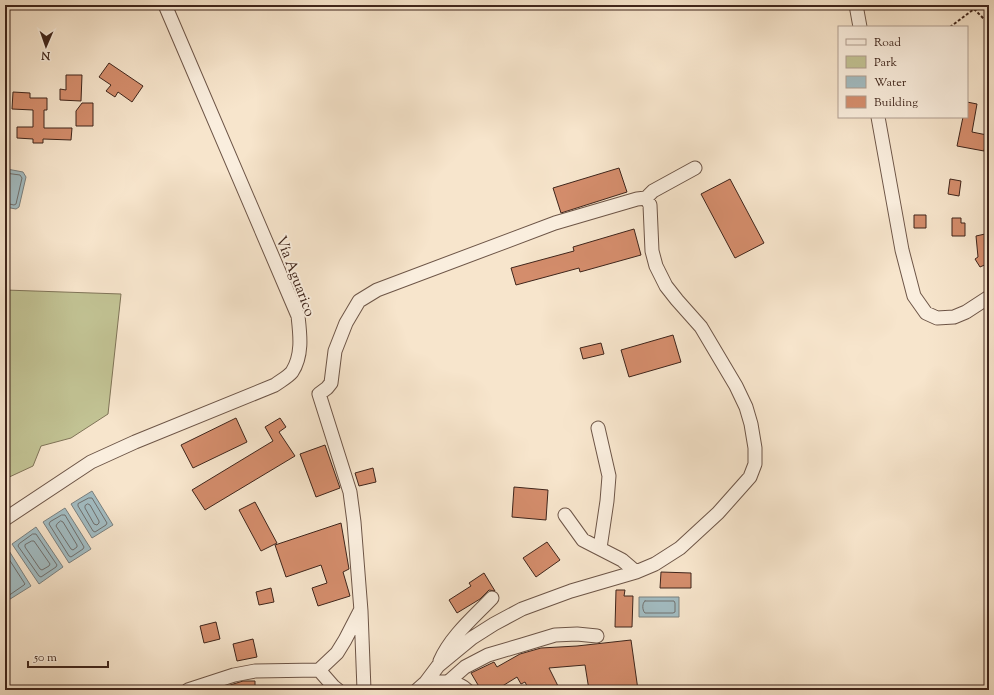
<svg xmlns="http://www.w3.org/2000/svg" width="994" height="695" viewBox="0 0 994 695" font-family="'Sorts Mill Goudy',serif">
	<rect width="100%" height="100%" fill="#f7e5cc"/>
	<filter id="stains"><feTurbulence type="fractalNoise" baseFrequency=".005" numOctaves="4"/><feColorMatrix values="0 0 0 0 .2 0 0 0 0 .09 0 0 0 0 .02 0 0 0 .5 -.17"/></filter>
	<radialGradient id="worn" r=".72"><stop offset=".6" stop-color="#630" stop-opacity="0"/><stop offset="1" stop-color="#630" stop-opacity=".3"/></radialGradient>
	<!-- green -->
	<path fill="#c2c394" stroke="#807458" d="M5,290l116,4 -13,120 -37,24 -30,8 -8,20 -28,13z"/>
	<!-- water -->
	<path fill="#a2bcc2" stroke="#7a807f" d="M5,169h2l16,3 3,5 -7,30 -3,2 -11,-2z
		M92,491l21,34 -21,13 -21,-34z
		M65,508l26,41 -22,14 -26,-41z
		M36,527l27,40 -24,17 -27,-40z
		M6,546l25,40 -24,15 -2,-3z
		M639,597h40v20h-40z"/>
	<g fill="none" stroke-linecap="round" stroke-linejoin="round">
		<!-- shore -->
		<path stroke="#70706e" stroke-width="1" d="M5,173l15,2 2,3 -6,26 -2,1 -9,-2
			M89,498h3l15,25 -1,2 -11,7 -2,-1 -15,-25v-2z
			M88,504l2,1 9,16v2l-2,2 -3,-1 -9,-16v-2z
			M62,515h3l19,32 -1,2 -12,8 -2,-1 -20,-32 1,-2z
			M61,521l2,1 14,23v2l-4,3 -2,-1 -15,-23 1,-2z
			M33,534h3l21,31 -1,2 -15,10 -2,-1 -21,-30 1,-2z
			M32,541h2l16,23 -1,2 -7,4 -2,-1 -15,-22v-2z
			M5,553l20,31 -1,1 -16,11h-3
			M645,601h29l1,2v9l-2,1h-28c-3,-3 -3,-10 0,-12z"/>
	</g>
	<!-- building -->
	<path fill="#d48d6c" stroke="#3f251b" d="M109,63l34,23 -11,16 -14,-10 -3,5 -9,-6 5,-6 -12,-8z
		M66,75h16l-1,26 -21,-1v-11l6,1z
		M13,92l17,1v5h17v12h-3v18h28l-1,12 -28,-1v4h-10v-4l-16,-1v-11h16v-17l-21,-1z
		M967,102l10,2 -5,28 15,3 -3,16 -27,-5 6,-29h4z
		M82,103h11v23h-17v-15z
		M619,168l8,24 -66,21 -8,-25z
		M730,179l34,64 -29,15 -34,-64z
		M950,179l11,2 -2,15 -11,-2z
		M914,215h12v13h-12z
		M952,218h9v5h4v13h-13z
		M634,229l7,26 -61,17 -1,-4 -63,17 -5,-17 63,-17 -1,-4z
		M985,234l3,20 1,3v6l-9,4 -5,-8 3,-2 -2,-21z
		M673,335l8,27 -52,15 -8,-27z
		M601,343l3,11 -21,5 -3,-11z
		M236,418l11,24 -54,26 -12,-23z
		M280,418l6,9 -7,5 16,24 -90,54 -13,-20 81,-49 -8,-14z
		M325,445l15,43 -24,9 -16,-43z
		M373,468l3,14 -17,4 -4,-13z
		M514,487l34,3 -2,30 -34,-3z
		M255,502l22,41 -16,8 -22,-41z
		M341,523l8,46 -6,3 7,24 -32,10 -6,-18 15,-5 -6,-18 -35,12 -11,-32z
		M547,542l13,18 -24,17 -13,-19z
		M661,572l30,1v15h-31z
		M484,573l11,18 -6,-1 -9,9 -23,14 -8,-13 22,-14 -2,-3z
		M271,588l3,14 -15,3 -3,-13z
		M616,590h9l-1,6h9l-1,31h-17z
		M216,622l4,17 -16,4 -4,-17z
		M253,639l4,18 -20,4 -4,-17z
		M631,640l7,50h-49l-4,-25 -36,3 11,22h-31l-4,-8 -4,2 -4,-7 -21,13h-15l-10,-17 23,-11 3,5 23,-13 21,-6 36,-2z
		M243,681h12v9h-28v-4z"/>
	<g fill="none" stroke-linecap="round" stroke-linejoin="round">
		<defs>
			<path id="minor" d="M856,5l4,22
				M878,117l24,133 12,46 12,17 11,5 17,-1 12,-5 23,-15
				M646,198l7,-7 42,-23
				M598,428l11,48 -2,25 -7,47
				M565,515l18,25 39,20 14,12
				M5,519l86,-57 44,-20 140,-57c5,-4 13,-8 17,-13 11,-17 8,-38 6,-56l-133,-311
				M440,661c11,-25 34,-44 52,-63
				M319,670l18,-17 8,-13 15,-29
				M426,682c13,0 31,-2 41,8
				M448,682l17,-15 23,-12 34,-10 33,-10 22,-1 20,2
				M188,690l46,-15 21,-4 64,-1 14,16 5,4
				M364,690l-3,-79 -7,-89 -4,-30 -31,-98 8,-6 4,-5 4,-32 11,-28 13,-22 18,-11 178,-67 82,-24 9,-1 4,7 2,46 4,15 10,20 11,14 24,27 35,59 10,21 5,17 4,24v16l-5,13 -32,36 -38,35 -25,16 -19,8 -65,19 -49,18 -28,15 -22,14 -34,28 -12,16 -9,8"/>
		</defs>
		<!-- minor casing -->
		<use href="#minor" stroke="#6d5547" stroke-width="15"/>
		<!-- path -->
		<path stroke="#3f251b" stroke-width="2" stroke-dasharray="3 2" stroke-linecap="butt" d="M974,9l15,15
			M950,27l24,-18 3,-4"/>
		<!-- minor -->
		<use href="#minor" stroke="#faeede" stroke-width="13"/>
	</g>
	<g text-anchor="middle" stroke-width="4" stroke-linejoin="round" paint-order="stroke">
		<!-- street labels -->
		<g font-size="15" fill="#3f251b" stroke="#faeede">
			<text transform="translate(296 276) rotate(69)" y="5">Vía Aguarico</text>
		</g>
	</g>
	<!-- margin -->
	<rect width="994" height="695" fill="none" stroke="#f7e5cc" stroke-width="20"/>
	<rect x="6" y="6" width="982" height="683" fill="none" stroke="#3f251b" stroke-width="2"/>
	<rect x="10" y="10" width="974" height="675" fill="none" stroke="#3f251b"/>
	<!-- legend -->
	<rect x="838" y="26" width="130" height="92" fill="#faeede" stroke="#af9e90"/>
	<rect x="846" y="39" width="20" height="6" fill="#faeede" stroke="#af9e90"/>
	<text x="874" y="46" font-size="12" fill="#3f251b">Road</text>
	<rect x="846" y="56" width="20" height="12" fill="#c2c394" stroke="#af9e90"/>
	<text x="874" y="66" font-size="12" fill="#3f251b">Park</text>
	<rect x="846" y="76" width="20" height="12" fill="#a2bcc2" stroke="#af9e90"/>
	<text x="874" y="86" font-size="12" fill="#3f251b">Water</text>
	<rect x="846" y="96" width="20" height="12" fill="#d48d6c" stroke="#af9e90"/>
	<text x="874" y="106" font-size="12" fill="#3f251b">Building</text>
	<!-- north arrow -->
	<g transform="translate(46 46) rotate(182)" stroke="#faeede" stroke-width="3" paint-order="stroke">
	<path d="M0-3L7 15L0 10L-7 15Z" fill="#3f251b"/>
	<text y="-6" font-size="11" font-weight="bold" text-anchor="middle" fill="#3f251b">N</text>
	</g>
	<!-- scale -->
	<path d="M28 661v6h80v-6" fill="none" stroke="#3f251b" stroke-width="2"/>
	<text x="34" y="661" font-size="12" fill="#3f251b" stroke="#faeede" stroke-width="3" paint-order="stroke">50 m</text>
	<rect width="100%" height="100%" filter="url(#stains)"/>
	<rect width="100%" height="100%" fill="url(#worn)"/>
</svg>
